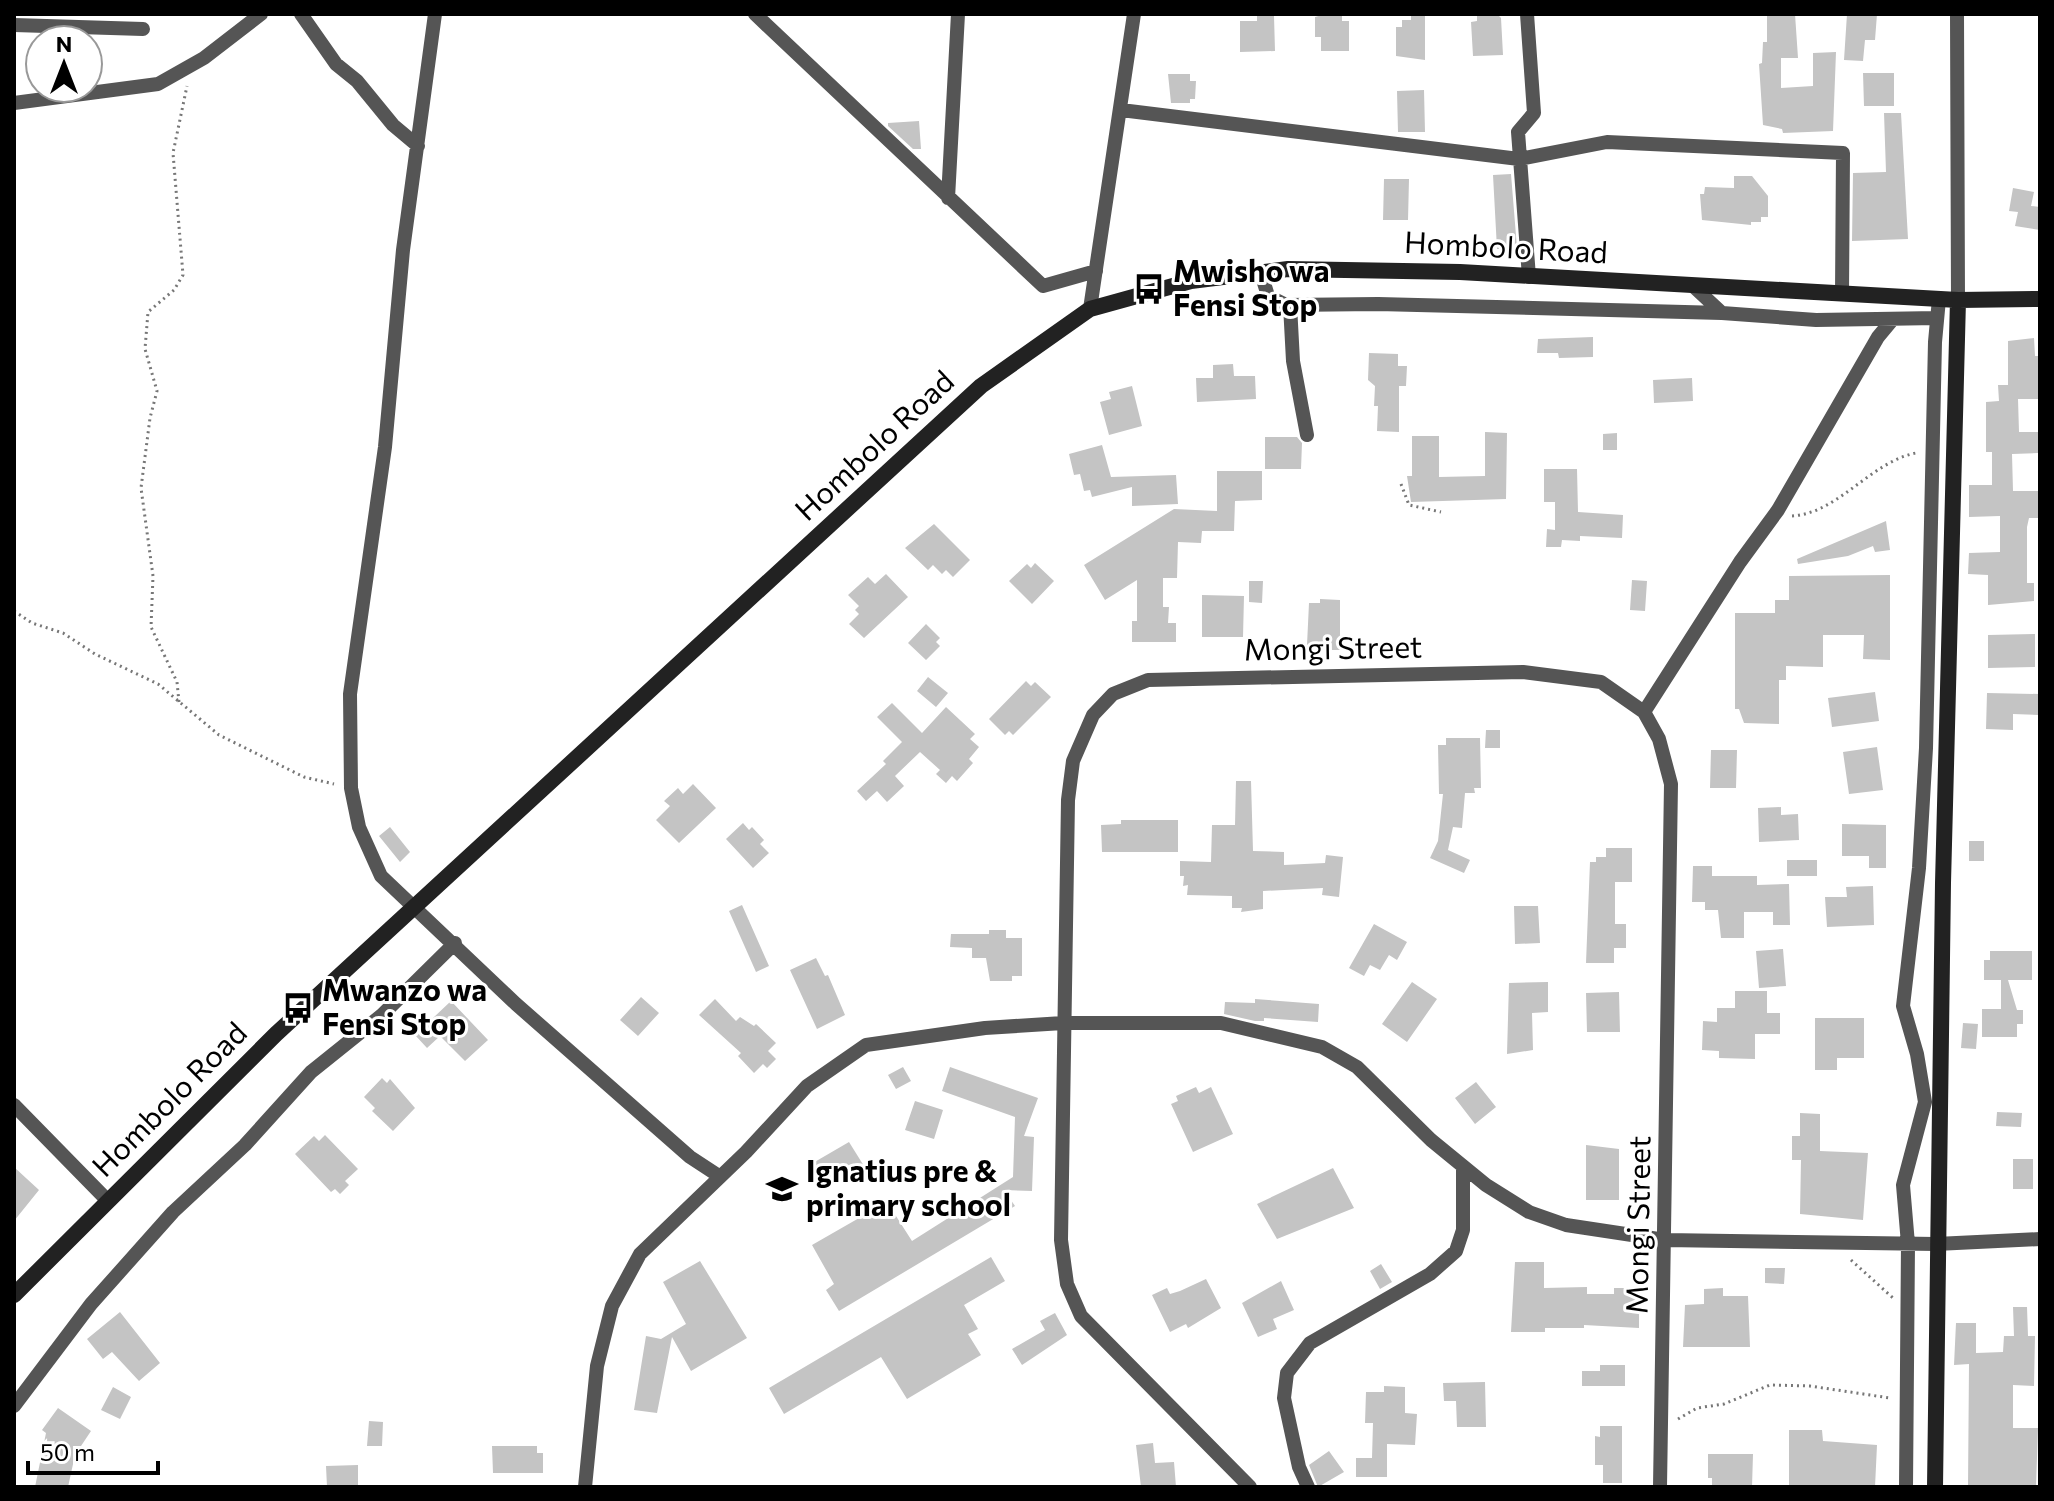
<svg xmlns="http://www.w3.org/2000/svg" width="2054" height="1501" viewBox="0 0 2054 1501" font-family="Commissioner,sans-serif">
	<rect width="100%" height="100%" fill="#fff"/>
	<!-- building -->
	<path fill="#c4c4c4" d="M1326,14h16v7h7v30h-28v-14h-6v-20z
		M1411,14h14v46l-29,-4v-29h6v-7h9z
		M1477,14h20l4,4 2,37 -30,1 -2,-34 6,-1z
		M1767,14h28l3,44h-17v30l32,-2v-33l23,-1 -3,79 -50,2 -1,-4 -19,-4 -4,-61 3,-1 1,-21h4z
		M1847,14h30l-2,26h-10l-2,21 -19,-1z
		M1257,16h17l1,35 -35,1v-31h17z
		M1863,73h31v33h-30z
		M1168,74h22v7h6l-1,18h-5v4h-19z
		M1424,90l1,42h-27l-1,-41z
		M1884,113h17l7,126 -56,2 1,-68 33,-1z
		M919,121l2,28h-8l-25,-23v-3z
		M1511,174l6,74 -20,1 -4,-74z
		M1734,176h18l16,20v21h-7v5h-10v3l-49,-5 -2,-26h4l1,-7 29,1z
		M1384,179h25l-1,41h-25z
		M2013,188l21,4 -3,14 9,1v23l-25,-4 3,-14 -9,-1z
		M1593,337v20l-34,1 -1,-5h-21l1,-14z
		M2034,338l1,18h5v43h-22l1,33h19v21l-26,1 1,37h27v27h-11l-2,9v56h7v18l-46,4v-30l-20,-1 1,-21 31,-1v-36l-31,1v-32h23v-33h-6v-50l13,-1 -1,-16h10v-44z
		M1369,353l29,1v12h9l-1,20h-7v46l-22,-1 1,-25h-4l1,-20 -7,-6z
		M1233,364l1,12h21l1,23 -59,3 -1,-24h17v-13z
		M1692,378l1,23 -39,2 -1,-23z
		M1132,386l10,40 -33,9 -9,-33 11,-3 -2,-7z
		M1485,432l22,1 -1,66 -95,3 -4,-26h5v-40h27v41l46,-1z
		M1617,433v17h-14v-16z
		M1265,437h32l5,6 -1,26h-36z
		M1102,445l9,32 65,-2 2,29 -46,2v-19l-40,10 -2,-7 -6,1 -4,-17 -6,1 -5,-21z
		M1544,469h33l1,43 45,3 -1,23 -42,-2v5l-18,-1 -1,7h-15l1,-18 8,1v-28h-11z
		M1217,471h45v29l-27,1 -1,30h-32l-1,12 -23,-1 -1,36h-14v29h6l-1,16h8v19h-44v-21h5v-41l-32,20 -21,-35 90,-56 43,2z
		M1886,521l4,29 -15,2 -2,-6 -25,10 -50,8 -1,-5z
		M934,524l36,36 -17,17 -7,-7 -4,4 -9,-9 -5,5 -23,-22z
		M1035,563l19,18 -22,23 -23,-23 18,-17 4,4z
		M886,574l22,23 -44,41 -15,-14 10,-10 -4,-4 4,-4 -11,-11 20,-18 7,7z
		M1890,575v85l-27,-1 1,-24h-41v32l-37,-1v14h-7v44l-35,-1 -5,-14h-4v-96h40v-13h14v-24z
		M1632,580l15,1 -2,30 -15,-1z
		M1249,581h14l-1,22 -13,-1z
		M1202,595l42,1 -1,41h-41z
		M1320,599l20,1v50h-15v-5h-18l2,-42h11z
		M926,624l14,14 -4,4 4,4 -14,14 -18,-17z
		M2035,634v33l-47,1v-33z
		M928,677l20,16 -12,14 -19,-16z
		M1026,681l5,5 4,-4 16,15 -38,38 -4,-4 -4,4 -16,-16z
		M1875,692l4,29 -47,6 -4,-29z
		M1987,693l53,1 -1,21 -26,-1v16l-27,-1z
		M892,703l30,30 24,-26 29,27 -5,5 9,8 -10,12 4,4 -16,18 -5,-5 -6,7 -10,-9 4,-4 -20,-18 -25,24 9,10 -17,16 -10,-11 -11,10 -9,-10 29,-27 -3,-3 19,-19 -25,-25z
		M1486,730h14v18h-15z
		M1446,738h34l1,50h-7l1,5h-10l-3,35 -9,-1 -5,23 22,10 -6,13 -34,-15 8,-17 5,-47h-4l-1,-49h8z
		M1877,747l6,43 -34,4 -6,-42z
		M1711,750h26l-1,38h-26z
		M1236,781h15l2,70 31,1v13l41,-2 1,-8 17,2 -4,40 -17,-2 1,-7 -60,3v18l-22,3 1,-4h-10v-12l-45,-1 1,-10 -5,1 1,-10h-4v-15l31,1 1,-37h23z
		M693,784l23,24 -37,35 -23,-23 14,-14 -6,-5 14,-13 5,6z
		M1781,807v8l17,-1 1,26 -40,2 -1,-34z
		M1121,820h57v32h-76l-1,-27 20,-1z
		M743,823l6,7 3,-3 12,13 -4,4 9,9 -16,15 -27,-29z
		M1842,824l44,1v43h-17v-12h-27z
		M390,827l20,25 -10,10 -21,-26z
		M1969,841h15v20h-15z
		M1606,848h26v34h-17v42h11v24h-12v15h-28l4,-101h6v-5h10z
		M1787,860h30v16h-30z
		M1693,866h19v10h45v9l32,-1 1,41h-17v-13h-29v26h-23l-3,-28h-13v-8h-13z
		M1873,886l1,39 -47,2 -2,-30h22l-1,-10z
		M742,905l27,61 -13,6 -27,-61z
		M1514,906h24l2,37 -25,1z
		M1374,924l33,18 -10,18 -8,-5 -9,15 -10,-5 -6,11 -15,-8z
		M989,930h17v8h16v38h-10v5h-22l-4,-23h-14v-10l-22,-1 1,-13h38z
		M1783,949l3,37 -27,2 -3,-37z
		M1990,951h42v29h-24l9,30h6v14h-6v13h-35v-28h19v-29h-17v-20h6z
		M816,958l9,18 3,-1 17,40 -28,14 -27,-59z
		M1412,982l25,17 -30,43 -25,-18z
		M1548,982v30l-16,1 1,37 -26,4 2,-71z
		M1735,991h32v22h13v21h-25v25l-36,-1v-7l-17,-1 1,-29 14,1v-14h18z
		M1619,992l1,40h-33l-1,-39z
		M641,997l18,16 -21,23 -18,-16z
		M715,999l21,22 4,-4 14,9 2,-2 20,19 -8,8 8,8 -9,9 -4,-4 -9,9 -16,-17 3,-3 -42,-38z
		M1255,999l64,5 -1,18 -54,-4v3h-9l-31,-7 1,-12 30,1z
		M451,1001l37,39 -23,21 -25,-25 -13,12 -12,-13z
		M1815,1018h49v40h-27v12h-22z
		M1963,1023l15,1 -2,25 -15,-1z
		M903,1067l8,14 -15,8 -8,-14z
		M950,1067l88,31 -14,38 10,1 -2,54 -28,-1 11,16 -176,105 -13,-21 8,-6 -22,-39 75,-43 25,39 101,-64 2,-60 -73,-26z
		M382,1078l5,5 3,-4 25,29 -22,23 -21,-20 3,-3 -11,-11z
		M1476,1082l20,25 -21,17 -20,-26z
		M1196,1087l3,6 12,-6 22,47 -40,18 -22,-48 7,-3 -2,-5z
		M915,1101l28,9 -9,29 -29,-9z
		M1997,1112l25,1 -1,14 -25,-1z
		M1800,1113l20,1v37l48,2 -5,67 -63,-6 1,-54h-9v-24h8z
		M325,1135l33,34 -13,12 4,4 -9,9 -5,-5 -4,3 -36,-38 19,-18 5,5z
		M849,1142l15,24 -44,25 -14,-24z
		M1586,1145l33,4v51h-33z
		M2013,1159h20v30h-20z
		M14,1167l25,23 -25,31z
		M1333,1168l21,40 -77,31 -20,-35z
		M991,1257l14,24 -41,24 14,24 -10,5 13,21 -74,44 -26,-42 -97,57 -15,-26z
		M700,1261l47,77 -56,33 -19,-34 -15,76 -23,-3 12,-74 15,3 25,-15 -23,-42z
		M1515,1262h29v26l43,-1v7h27v-6h25v40l-55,-3v3h-39v4h-34z
		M1381,1264l11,18 -12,7 -10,-18z
		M1765,1268h20l-1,16 -19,-1z
		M1206,1279l15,29 -33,20 -2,-4 -16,8 -18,-37 15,-7 3,6 10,-3z
		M1281,1281l13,29 -21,9 4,10 -19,8 -16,-34z
		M1723,1288v8h25l2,51h-67l2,-42 19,-1v-15z
		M2013,1307h14l1,29h7l-1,50 -21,-1v43h25l-2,59h-68l1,-123 -15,1 2,-42h20v30l27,-1 1,-16h10z
		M120,1312l40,51 -21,18 -27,-29 -9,7 -16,-20z
		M1055,1313l12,22 -45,30 -10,-16 33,-19 -5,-9z
		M1600,1365h25v21h-43v-15h18z
		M1485,1382l1,45h-29l-1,-26h-12l-1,-18z
		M1384,1386l21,1v26l12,1 -2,31 -28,-1v33h-31v-19h16l1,-35h-8l1,-31h18z
		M113,1387l18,10 -11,22 -19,-9z
		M58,1408l33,23 -16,24 -7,32h-33l11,-54 -4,-3z
		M369,1421l14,1 -1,24h-15z
		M1600,1426h22v57h-19v-18h-8v-29l5,1z
		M1789,1430h33l1,11 54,4 -2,42h-86z
		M1153,1443l2,20 19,-1 2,25h-35l-5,-42z
		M492,1446h45v7h6v20h-50z
		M1329,1451l15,21 -26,15 -9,-22z
		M1708,1454h45l-1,33h-40v-9h-4z
		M358,1465v22h-31l-1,-21z"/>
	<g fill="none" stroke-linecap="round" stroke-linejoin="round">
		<!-- path -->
		<path stroke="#777" stroke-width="3" stroke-dasharray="2 4" stroke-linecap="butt" d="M1401,484l8,21 32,7
			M1792,516c47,-3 78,-54 124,-63
			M14,611l18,12 31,10 32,21 63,30 61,51 85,42 30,7
			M179,702l-2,-20 -26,-55 2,-51 -12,-88 9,-70 7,-27 -12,-42 3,-37 26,-22 9,-15 -10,-122 14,-67
			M1851,1260l42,38
			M1678,1419l19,-11 27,-4 46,-19 40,1 80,12"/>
		<!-- street -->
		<path stroke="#555" stroke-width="14" d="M301,14l35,50 21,17 36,44 25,21
			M435,14l-32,236 -18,197 -35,247 1,94 8,39 22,49 135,128 174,153 29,19
			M755,14l288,272 53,-15
			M1527,14l7,99 -16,19 11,145
			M1957,14l1,286
			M14,25l129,4
			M14,103l144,-19 46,-26 57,-44
			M1121,110l398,49 88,-17 236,11 -1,140
			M948,198l10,-184
			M1261,273l7,23 18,9 92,-1 344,9
			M1693,286l29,27 94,7 121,-2
			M1290,305l3,56 14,74
			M1090,309l44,-295
			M1644,712l96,-150 38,-52 100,-173 15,-18
			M14,1105l94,96
			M14,1406l77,-102 82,-92 72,-67 66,-73 71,-57 73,-72
			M585,1487l12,-121 15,-60 28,-52 106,-102 61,-66 59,-41 119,-17 78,-5h158l101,24 35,20 74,73 55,45 43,27 37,13 99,15 271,4 104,-5
			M1250,1487l-169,-171 -14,-32 -6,-44 7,-440 5,-39 20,-46 20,-21 35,-14 375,-8 78,10 43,30 15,27 12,45 -11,703
			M1308,1487l-9,-20 -15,-69 3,-25 23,-30 120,-69 26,-23 7,-21v-64
			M1906,1487l2,-243 -5,-59 22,-83 -8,-48 -14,-48 16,-138 7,-120 9,-406 4,-43"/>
		<!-- secondary -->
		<path stroke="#222" stroke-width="16" d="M14,1295l262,-261 705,-648 109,-77 101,-28 97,-12 172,3 498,28 82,-1
			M1935,1487l8,-604 15,-583"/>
	</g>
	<!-- icons -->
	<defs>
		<symbol id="bus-bare" viewBox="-9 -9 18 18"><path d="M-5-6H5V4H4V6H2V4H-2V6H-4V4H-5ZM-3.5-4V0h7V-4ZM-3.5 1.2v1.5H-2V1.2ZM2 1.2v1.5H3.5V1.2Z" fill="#000" stroke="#fff" stroke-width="2.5" paint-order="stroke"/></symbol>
		<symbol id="school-bare" viewBox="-9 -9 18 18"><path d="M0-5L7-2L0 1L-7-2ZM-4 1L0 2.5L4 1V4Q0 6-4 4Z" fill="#000" stroke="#fff" stroke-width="2.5" paint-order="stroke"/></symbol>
	</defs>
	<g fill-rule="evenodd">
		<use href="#bus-bare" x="1127" y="267" width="44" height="44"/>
		<use href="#bus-bare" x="276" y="986" width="44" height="44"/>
		<use href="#school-bare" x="760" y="1167" width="44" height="44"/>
	</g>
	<g text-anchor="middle" stroke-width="6" stroke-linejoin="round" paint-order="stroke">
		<!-- street labels -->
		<g font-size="30" fill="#000" stroke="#fff">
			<text transform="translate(1506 248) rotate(3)" y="10">Hombolo Road</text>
			<text transform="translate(875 446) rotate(-43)" y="10">Hombolo Road</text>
			<text transform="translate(1333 649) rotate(-1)" y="10">Mongi Street</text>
			<text transform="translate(170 1100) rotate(-45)" y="10">Hombolo Road</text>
			<text transform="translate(1639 1225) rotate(-89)" y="10">Mongi Street</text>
		</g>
		<!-- poi labels -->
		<g font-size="30" font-weight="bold" fill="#000" stroke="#fff" text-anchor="start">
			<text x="1173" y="282">Mwisho wa<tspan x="1173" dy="34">Fensi Stop</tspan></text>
			<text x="322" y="1001">Mwanzo wa<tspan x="322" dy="34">Fensi Stop</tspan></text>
			<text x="806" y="1182">Ignatius pre &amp;<tspan x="806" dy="34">primary school</tspan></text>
		</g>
	</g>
	<!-- border -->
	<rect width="2054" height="1501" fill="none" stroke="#000000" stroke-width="32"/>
	<!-- north arrow -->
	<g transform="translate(64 64)"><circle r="38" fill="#ffffff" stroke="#999999" stroke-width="2"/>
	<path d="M0-6L14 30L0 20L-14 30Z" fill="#000000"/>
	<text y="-12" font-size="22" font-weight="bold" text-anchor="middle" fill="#000000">N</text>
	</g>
	<!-- scale -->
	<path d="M28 1461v12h130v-12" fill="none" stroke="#000000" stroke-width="4"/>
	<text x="40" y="1461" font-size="24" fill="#000000" stroke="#ffffff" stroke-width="6" paint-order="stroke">50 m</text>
</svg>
